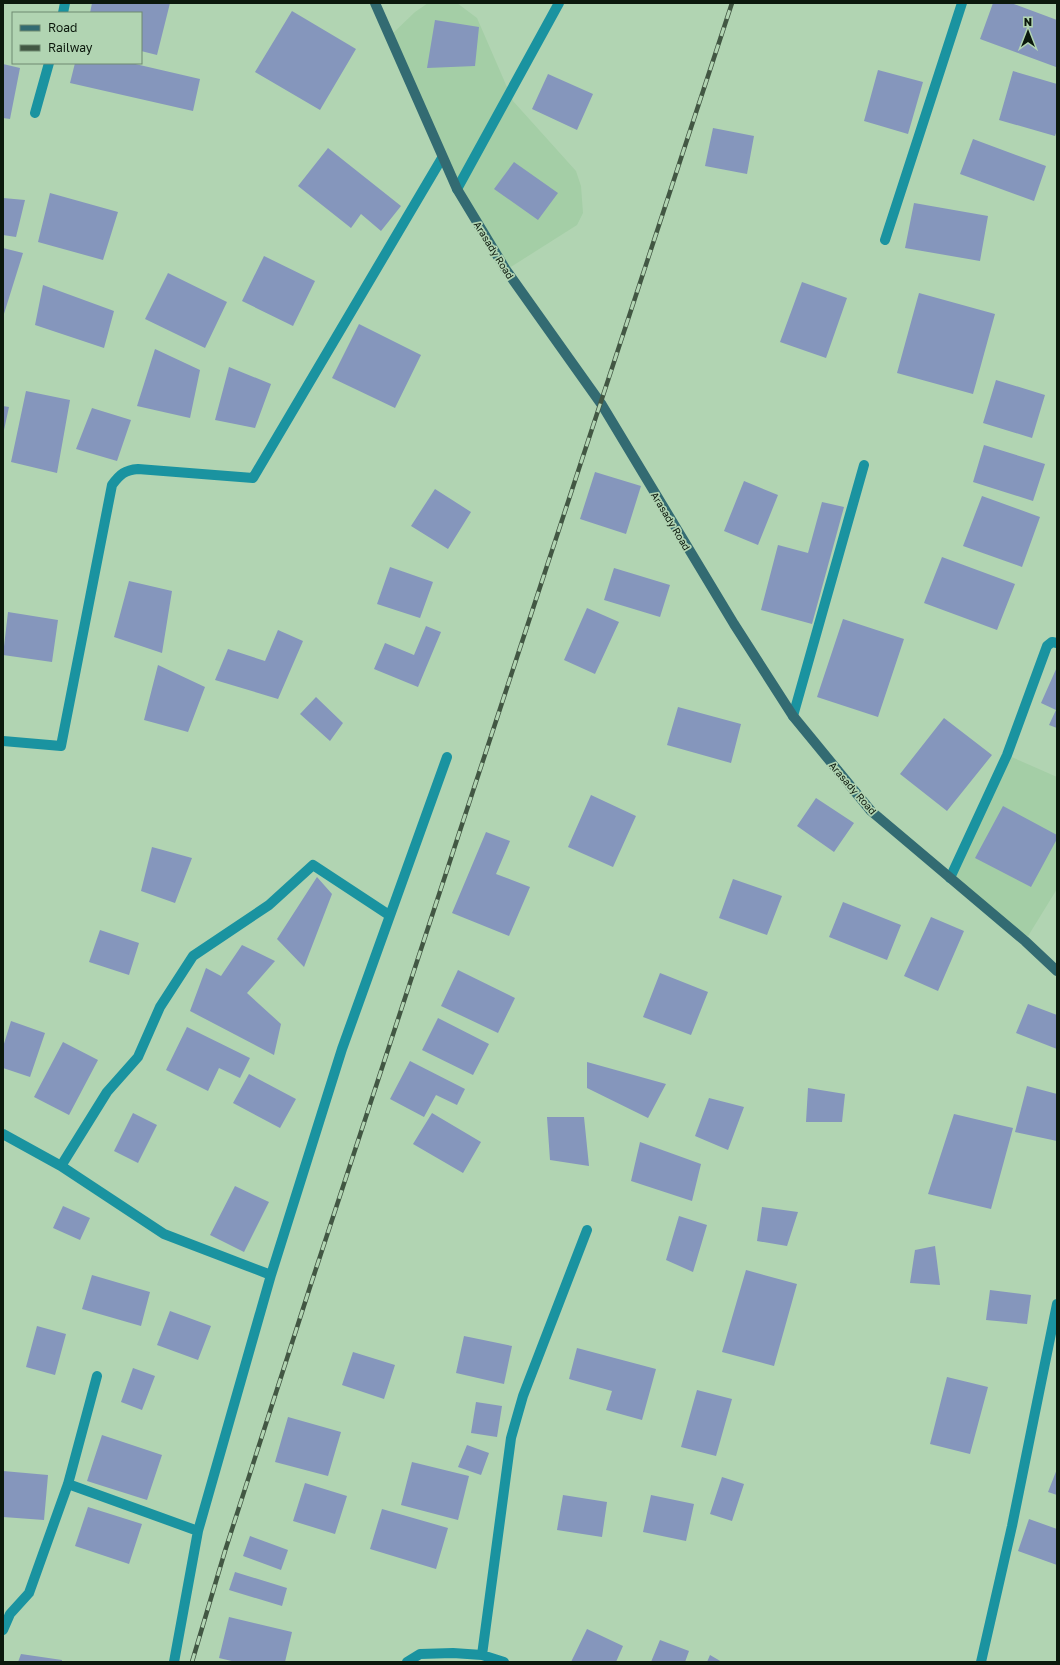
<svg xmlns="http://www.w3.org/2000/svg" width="1060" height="1665" viewBox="0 0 1060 1665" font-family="'Golos Text',sans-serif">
	<rect width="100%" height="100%" fill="#b1d4b2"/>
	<!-- built -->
	<path fill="#a4cea6" d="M428,3h29l20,15 36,83 63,70 5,15 2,27 -6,12 -71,45 -49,-81 -68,-152 26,-25z
		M1007,755l50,22v112l-32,52 -75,-63z"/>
	<!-- building -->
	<path fill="#8596bc" d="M92,3h78l-13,52 -16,-4v-38h-51z
		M993,3h18l46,17 -1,47 -76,-28z
		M292,11l64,38 -36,61 -65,-38z
		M435,20l44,7 -4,39 -48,2z
		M75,63h56l69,16 -7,32 -123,-28z
		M3,64l17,4 -10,51 -7,-1z
		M878,70l45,12 -15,52 -44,-13z
		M1013,71l44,13v46l-2,6 -56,-16z
		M548,74l45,20 -16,36 -45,-21z
		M713,128l41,8 -7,38 -42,-8z
		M973,139l73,27 -12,35 -74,-27z
		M328,148l73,58 -20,25 -20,-17 -10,14 -53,-42z
		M514,162l44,31 -20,27 -44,-31z
		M50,193l68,19 -15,48 -65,-18z
		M3,198l22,2 -9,37 -13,-2z
		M914,203l74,13 -8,45 -75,-13z
		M3,248l20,5 -20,64z
		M264,256l51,25 -22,45 -51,-25z
		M168,273l59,29 -22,46 -60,-29z
		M802,282l45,16 -21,60 -46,-16z
		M43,285l71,26 -10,37 -69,-23z
		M919,293l76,21 -22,80 -76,-21z
		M359,324l62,31 -26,53 -63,-30z
		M155,349l45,21 -10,48 -53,-12z
		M229,367l42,17 -16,44 -40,-8z
		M996,380l49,15 -13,43 -49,-15z
		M26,391l44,9 -13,73 -46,-11z
		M3,406l6,1 -5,23h-1z
		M92,408l39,12 -14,41 -41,-12z
		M984,445l61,19 -12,37 -60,-19z
		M595,472l46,14 -15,48 -46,-15z
		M744,481l34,14 -20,50 -34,-14z
		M435,489l36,23 -23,37 -37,-23z
		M982,496l58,21 -18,50 -59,-21z
		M822,502l22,5 -32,117 -51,-14 17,-65 30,8z
		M942,557l73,27 -18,46 -73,-27z
		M390,567l43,15 -13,36 -43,-14z
		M614,568l56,17 -10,32 -56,-17z
		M129,581l43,10 -10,62 -48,-16z
		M587,608l32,14 -24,52 -31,-14z
		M8,612l50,8 -6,42 -49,-7z
		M843,619l61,20 -26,78 -61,-20z
		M426,626l15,6 -23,55 -44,-18 11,-26 29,12z
		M278,630l25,11 -25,58 -63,-19 13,-31 37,12z
		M158,665l47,22 -17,45 -44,-12z
		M1057,667v61l-8,-3 7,-15 -15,-7z
		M316,697l27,26 -13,18 -30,-27z
		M678,707l63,17 -10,39 -64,-18z
		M944,718l48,37 -45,56 -47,-37z
		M591,795l45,21 -23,51 -45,-20z
		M816,798l38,25 -20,29 -37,-26z
		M1003,806l54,29v4l-26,48 -56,-29z
		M486,832l24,9 -14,33 34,13 -21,49 -57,-23z
		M152,847l40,11 -17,45 -34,-12z
		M317,877l15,17 -28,73 -27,-28z
		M733,879l49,17 -15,39 -48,-17z
		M843,902l58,23 -14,35 -58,-23z
		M931,917l33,14 -26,60 -34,-15z
		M100,930l39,13 -10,32 -40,-13z
		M242,945l33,16 -28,32 34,31 -7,31 -84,-44 16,-43 15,8z
		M458,970l57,28 -17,35 -57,-27z
		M660,973l48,19 -17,43 -48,-18z
		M1028,1004l29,11v34l-41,-16z
		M438,1018l51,26 -16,31 -51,-25z
		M11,1021l34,12 -15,44 -27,-9v-21z
		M187,1027l63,31 -10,20 -21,-10 -11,23 -42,-21z
		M63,1042l35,18 -29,55 -35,-18z
		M410,1061l55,28 -8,16 -21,-10 -12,22 -34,-18z
		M587,1062l79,22 -18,34 -61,-30z
		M249,1074l47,25 -16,29 -47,-25z
		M1027,1086l30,8v47l-42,-9z
		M808,1088l37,6 -3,28h-36z
		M709,1098l35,9 -16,43 -33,-14z
		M133,1113l24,12 -19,38 -24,-12z
		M432,1113l49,29 -18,31 -50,-29z
		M954,1114l59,14 -22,81 -63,-15z
		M547,1117h37l5,49 -39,-6z
		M640,1142l61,22 -9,37 -61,-20z
		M235,1186l34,16 -25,50 -34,-17z
		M63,1206l27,12 -10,22 -27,-12z
		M762,1207l36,5 -11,34 -30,-5z
		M679,1216l28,9 -14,47 -27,-12z
		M935,1246l5,39 -30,-2 5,-33z
		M746,1270l51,14 -23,82 -52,-14z
		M92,1275l58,17 -9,34 -59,-17z
		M990,1290l41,5 -4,29 -41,-4z
		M170,1311l41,15 -13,34 -41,-15z
		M37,1326l29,8 -11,41 -29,-8z
		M464,1336l48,10 -8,38 -48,-11z
		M577,1348l79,21 -14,51 -36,-10 6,-19 -43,-12z
		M353,1352l42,13 -11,34 -42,-14z
		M133,1368l22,8 -13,34 -21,-8z
		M947,1377l41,10 -18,67 -40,-10z
		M697,1390l35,9 -16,57 -35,-9z
		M476,1402l26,4 -5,31 -26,-4z
		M288,1417l53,15 -13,44 -53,-14z
		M102,1435l60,20 -15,45 -60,-19z
		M467,1445l22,8 -8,22 -23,-8z
		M412,1462l57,14 -11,44 -57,-15z
		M1057,1469v26l-9,-3z
		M3,1471l45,4 -4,45 -41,-3z
		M722,1477l22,7 -12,37 -22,-7z
		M305,1483l42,13 -12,38 -42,-13z
		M563,1495l44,7 -5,35 -45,-7z
		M651,1495l43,9 -8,37 -43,-9z
		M88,1507l54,17 -13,40 -54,-18z
		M382,1509l66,19 -12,41 -66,-20z
		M1029,1519l28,10v36l-39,-14z
		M250,1536l38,14 -7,20 -38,-14z
		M235,1572l52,16 -5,18 -53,-16z
		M229,1617l63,15 -7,30h-49l-17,-4z
		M587,1629l36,17 -7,16h-45z
		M660,1640l29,11 -4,11h-34z
		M21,1654l41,6v2h-44z
		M710,1655l12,7h-15z"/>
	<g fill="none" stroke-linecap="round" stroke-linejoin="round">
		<!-- minor -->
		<path stroke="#1a93a0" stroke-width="10" d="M63,13l2,-10
			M35,113l14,-50
			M457,189l102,-186
			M885,240l77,-237
			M793,716l71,-251
			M3,741l58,5 51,-261c8,-11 13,-15 26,-16l115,9 189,-320
			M950,878l57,-123 40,-109 5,-4 5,1
			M3,1134l58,32
			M271,1275l-107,-41 -103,-68 46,-74 31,-35 22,-50 33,-51 76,-51 44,-40 76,50
			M68,1484l130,47
			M3,1630l7,-16 19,-21 39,-109 29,-108
			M482,1655l29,-217 12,-42 64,-166
			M174,1662l24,-131 73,-256 71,-226 105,-292
			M407,1662l13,-8 33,-1 29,2 22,7
			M981,1662l31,-136 45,-222"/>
		<!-- secondary -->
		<path stroke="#336b72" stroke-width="10" d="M375,3l82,186 49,81 96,135 132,219 59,92 78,95 154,130 32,30"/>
		<defs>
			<path id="rail" d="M192,1662l33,-111 85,-264 422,-1284"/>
		</defs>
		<!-- rail casing -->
		<use href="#rail" stroke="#425743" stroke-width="4.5"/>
		<!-- rail -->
		<use href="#rail" stroke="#b1d4b2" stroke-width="3" stroke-dasharray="9" stroke-linecap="butt"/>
	</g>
	<g text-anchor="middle" stroke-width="3.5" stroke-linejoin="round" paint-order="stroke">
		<!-- street labels -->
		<g font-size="10" fill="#0c190d" stroke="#b1d4b2">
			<text transform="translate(494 250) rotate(58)" y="4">Arasady Road</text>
			<text transform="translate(671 521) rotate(59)" y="4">Arasady Road</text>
			<text transform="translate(853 788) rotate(49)" y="4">Arasady Road</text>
		</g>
	</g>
	<!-- border -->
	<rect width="1060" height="1665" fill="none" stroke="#0c190d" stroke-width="8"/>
	<!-- legend -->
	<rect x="12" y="12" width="130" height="52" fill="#b1d4b2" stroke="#6f8970"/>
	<rect x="20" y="25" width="20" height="6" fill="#336b72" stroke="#6f8970"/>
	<text x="48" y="32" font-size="12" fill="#0c190d">Road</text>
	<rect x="20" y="45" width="20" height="6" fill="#425743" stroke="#6f8970"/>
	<text x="48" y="52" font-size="12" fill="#0c190d">Railway</text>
	<!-- north arrow -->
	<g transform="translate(1028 32)" stroke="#b1d4b2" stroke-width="3" paint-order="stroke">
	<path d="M0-3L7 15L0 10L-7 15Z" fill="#0c190d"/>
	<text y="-6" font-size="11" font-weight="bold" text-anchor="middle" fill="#0c190d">N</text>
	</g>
</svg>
